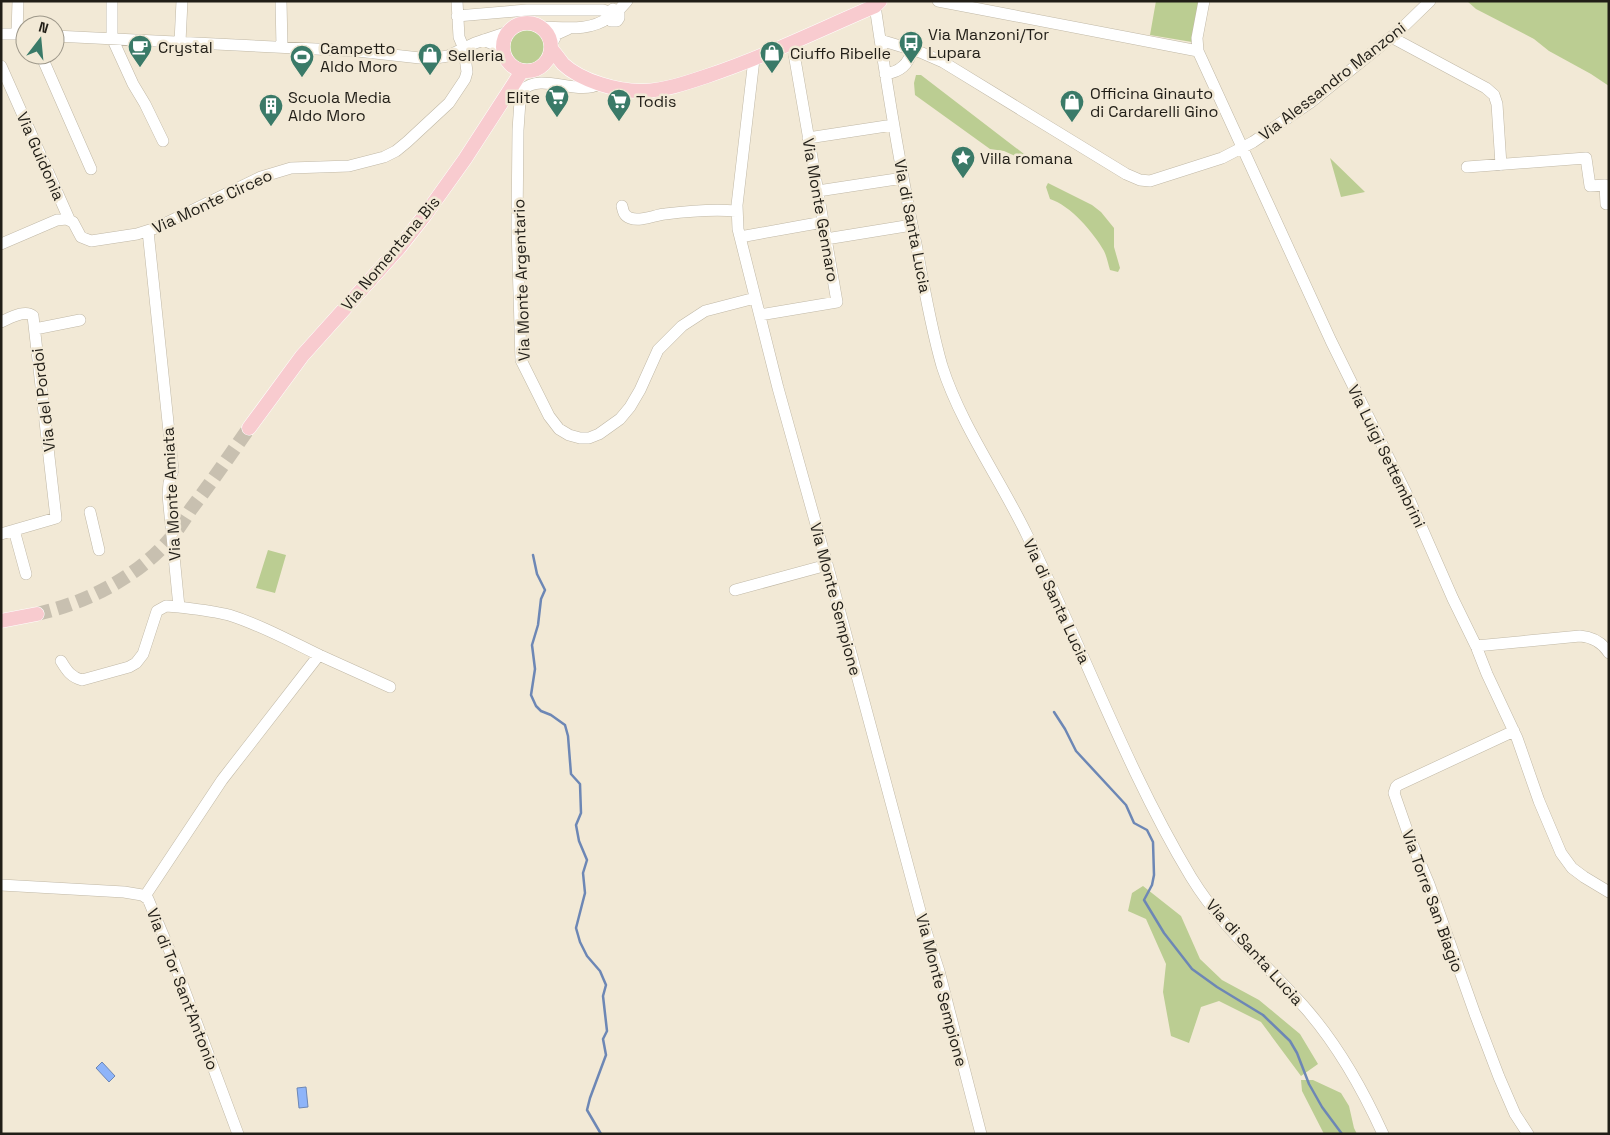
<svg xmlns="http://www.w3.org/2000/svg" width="1610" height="1135" viewBox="0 0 1610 1135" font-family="'Space Grotesk',sans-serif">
	<rect width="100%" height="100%" fill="#f2e9d6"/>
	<!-- green -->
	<path fill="#bbcd92" d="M1156,1h44l-8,41 -42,-7z
		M1467,1h142v85l-18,-12 -42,-23 -15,-12 -58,-30z
		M510 47a17 17 0 1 1 34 0a17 17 0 1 1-34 0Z
		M916,75h5l103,79 -4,4 -16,-7 -14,-2 -75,-54 -1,-12z
		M1330,158l35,34 -24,5z
		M1048,183l44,22 9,7 13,16v19l6,21 -2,4 -8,-2c-2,-6 -3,-13 -6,-19 -10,-18 -34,-46 -54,-52l-4,-12z
		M268,550l18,5 -11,38 -19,-5z
		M1143,886l38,30 19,43 22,21 37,20 41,34 18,30 -17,12 -40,-54 -42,-21 -18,6 -12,36 -18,-7 -8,-44 3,-28 -20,-45 -18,-8 4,-18z
		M1301,1080h12l28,13 8,13 5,22 3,6h-33l-22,-43z"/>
	<!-- water -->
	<path fill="#8eb4f9" stroke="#6d87b5" d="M102,1062l13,14 -6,6 -13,-14z
		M306,1087l2,20 -9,1 -2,-20z"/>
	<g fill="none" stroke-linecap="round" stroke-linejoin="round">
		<!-- stream -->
		<path stroke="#6d87b5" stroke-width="2.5" d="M533,555l4,19 8,16 -4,9 -3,26 -6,20 3,24 -4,26 5,11 5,5 10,4 14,10 3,11 3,38 9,10 1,29 -5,12 3,16 8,19 -4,13 2,20 -9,35 4,14 7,14 13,15 6,14 -3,11 4,35 -4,8 3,16 -16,43 -3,12 14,24
			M1054,712l11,17 11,22 50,54 8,18 13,7 6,12 1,33 -2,10 -8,15 20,33 28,36 25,18 46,28 27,26 7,12 12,31 13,23 20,27"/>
		<!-- major-tunnel -->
		<path stroke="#c8c0b0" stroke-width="14" stroke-dasharray="14 7" stroke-linecap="butt" d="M37,614c48,-11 99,-36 132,-74 8,-9 15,-20 22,-31 20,-26 39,-54 58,-81"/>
		<defs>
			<path id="minor" d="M112,1v37l21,46 12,20 18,37
				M281,1l1,46
				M872,1l3,5c12,81 25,162 42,243 7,39 14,79 25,117 19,59 58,113 85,169 56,113 99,234 164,342 33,54 76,87 116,133 32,37 56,80 76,124
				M938,1l260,50
				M1204,1l-7,37 1,13 133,290 79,160 43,98 23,47 11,28 30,64 22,63 22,52 11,15 12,9 25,15
				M618,11l9,-10
				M457,16l70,-6h76l6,2 4,-3 6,4v5l-2,3h-6l-3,-4 1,-5
				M540,27c23,0 49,5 68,-9
				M1,34h24
				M17,34l1,-33
				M55,36l302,15 72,8 19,-3 27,-13 33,-11
				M1391,37l95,51 8,7 3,9 4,61
				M483,40l12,5 9,7
				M880,40l40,12 23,10 183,112 14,6 10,1 72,-23 31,-16 58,-40 88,-71 31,-30
				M180,42l2,-41
				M551,45l6,-11 11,-5
				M41,55l50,114
				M754,59l-17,146 1,24 40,159 51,183 94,351 16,49 42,163
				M1,66l68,153
				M885,74c15,-2 24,-10 27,-24
				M599,84c-21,12 -59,-12 -76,6l-3,11 -2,29 -1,96 4,134 28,56 10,13 10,6 11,3h9l10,-4 21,-15 10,-12 10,-17 18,-40 24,-24 23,-15 50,-13
				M808,138l85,-13
				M1467,167l119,-9 4,28 15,-1 1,19
				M818,191l85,-13
				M622,206c1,5 2,10 8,12 11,4 24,-3 35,-4 24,-3 48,-5 71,-3
				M740,237l83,-15
				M826,239l86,-14
				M1,244l56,-24 9,-1 7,3 8,15 10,4 46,-7 19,-6 105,-51 30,-9 58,-2 35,-9 12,-6 11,-9 42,-39 16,-24 2,-7 -3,-23 -5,-12 -2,-36
				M760,315l77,-13 -45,-260
				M1,322c9,-4 24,-13 32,-6l23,202 -55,16
				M35,329l45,-9
				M90,512l9,38
				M14,530l12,44
				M735,590l92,-25
				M1476,646l104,-10c13,1 22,6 29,17
				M319,655l71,32
				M61,661c6,10 10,16 21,19l47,-13 7,-4 7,-9 14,-43 9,-5 13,1
				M1514,731l-116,54 -2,2 -2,6 15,43 20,48 46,130 24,63 16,37 13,20
				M1,885l123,7 18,3 6,4 23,55 67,180
				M145,896l77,-116 97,-125c-29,-14 -58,-30 -90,-40 -16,-4 -34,-6 -50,-8l-11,-112 1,-12 4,-13 -25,-239"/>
			<path id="major" d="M503 47a24 24 0 1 1 48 0a24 24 0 1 1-48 0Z
				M551,49c4,4 8,10 12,15 18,17 56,28 81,27 22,-1 42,-8 63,-15 57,-19 112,-46 168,-70l5,-5
				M249,428l53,-72 97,-108 26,-33 40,-56 57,-88
				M1,621l36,-7"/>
		</defs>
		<!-- minor casing -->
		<use href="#minor" stroke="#c0b8a6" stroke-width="12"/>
		<!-- major casing -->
		<use href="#major" stroke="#fff" stroke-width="15"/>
		<!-- minor -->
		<use href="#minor" stroke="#fff" stroke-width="11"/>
		<!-- major -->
		<use href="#major" stroke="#f8cbcf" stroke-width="14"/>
	</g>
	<!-- icons -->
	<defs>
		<symbol id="bus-pin" viewBox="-11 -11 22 30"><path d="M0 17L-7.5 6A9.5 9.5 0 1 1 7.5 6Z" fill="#3a7a68" stroke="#f2e9d6"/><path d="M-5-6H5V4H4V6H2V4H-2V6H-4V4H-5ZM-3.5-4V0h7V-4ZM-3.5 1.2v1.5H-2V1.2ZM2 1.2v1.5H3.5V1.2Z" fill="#fff"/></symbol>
		<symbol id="cafe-pin" viewBox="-11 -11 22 30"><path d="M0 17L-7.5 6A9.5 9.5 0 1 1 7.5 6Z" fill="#3a7a68" stroke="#f2e9d6"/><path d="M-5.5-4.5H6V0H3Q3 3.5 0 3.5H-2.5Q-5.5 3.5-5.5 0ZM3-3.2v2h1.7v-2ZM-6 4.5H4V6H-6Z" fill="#fff"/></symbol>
		<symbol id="shop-pin" viewBox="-11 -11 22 30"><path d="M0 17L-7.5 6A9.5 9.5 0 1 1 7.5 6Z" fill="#3a7a68" stroke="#f2e9d6"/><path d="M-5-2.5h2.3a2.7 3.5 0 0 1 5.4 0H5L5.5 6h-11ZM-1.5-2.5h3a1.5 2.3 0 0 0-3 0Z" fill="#fff"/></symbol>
		<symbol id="stadium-pin" viewBox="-11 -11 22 30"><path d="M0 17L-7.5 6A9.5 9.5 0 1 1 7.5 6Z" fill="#3a7a68" stroke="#f2e9d6"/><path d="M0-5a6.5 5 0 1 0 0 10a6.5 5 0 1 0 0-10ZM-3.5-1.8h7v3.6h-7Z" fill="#fff"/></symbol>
		<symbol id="supermarket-pin" viewBox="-11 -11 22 30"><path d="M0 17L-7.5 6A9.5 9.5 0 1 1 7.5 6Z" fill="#3a7a68" stroke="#f2e9d6"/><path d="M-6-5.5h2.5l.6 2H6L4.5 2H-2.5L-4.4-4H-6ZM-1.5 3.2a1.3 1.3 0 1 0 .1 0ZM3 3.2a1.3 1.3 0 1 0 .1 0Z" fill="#fff"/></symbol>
		<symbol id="building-pin" viewBox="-11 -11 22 30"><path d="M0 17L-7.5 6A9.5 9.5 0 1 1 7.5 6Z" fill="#3a7a68" stroke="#f2e9d6"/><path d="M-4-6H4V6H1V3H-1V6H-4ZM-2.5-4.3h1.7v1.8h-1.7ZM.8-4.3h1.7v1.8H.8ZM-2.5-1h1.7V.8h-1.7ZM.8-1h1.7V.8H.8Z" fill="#fff"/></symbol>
		<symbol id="sight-pin" viewBox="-11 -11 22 30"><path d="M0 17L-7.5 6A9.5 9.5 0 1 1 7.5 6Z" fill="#3a7a68" stroke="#f2e9d6"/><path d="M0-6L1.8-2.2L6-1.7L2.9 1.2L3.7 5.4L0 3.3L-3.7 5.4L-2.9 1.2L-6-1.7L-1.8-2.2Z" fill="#fff"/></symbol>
	</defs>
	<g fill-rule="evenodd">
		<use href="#bus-pin" x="897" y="29" width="28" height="38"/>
		<use href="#cafe-pin" x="126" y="33" width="28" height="38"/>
		<use href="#shop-pin" x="758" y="39" width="28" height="38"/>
		<use href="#shop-pin" x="416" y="41" width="28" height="38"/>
		<use href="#stadium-pin" x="288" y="43" width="28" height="38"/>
		<use href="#supermarket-pin" x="543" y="83" width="28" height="38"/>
		<use href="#supermarket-pin" x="605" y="87" width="28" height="38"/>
		<use href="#shop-pin" x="1058" y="88" width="28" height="38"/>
		<use href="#building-pin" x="257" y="92" width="28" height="38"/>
		<use href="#sight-pin" x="949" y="144" width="28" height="38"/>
	</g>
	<g text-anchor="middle" stroke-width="5" stroke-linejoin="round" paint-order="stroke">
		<!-- poi labels -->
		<g font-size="16" fill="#211e17" stroke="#f2e9d6" text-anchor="start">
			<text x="928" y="40">Via Manzoni/Tor<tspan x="928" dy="18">Lupara</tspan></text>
			<text x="158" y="53">Crystal</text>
			<text x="320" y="54">Campetto<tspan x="320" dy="18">Aldo Moro</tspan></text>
			<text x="790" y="59">Ciuffo Ribelle</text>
			<text x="448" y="61">Selleria</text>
			<text x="1090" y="99">Officina Ginauto<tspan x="1090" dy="18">di Cardarelli Gino</tspan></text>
			<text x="288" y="103">Scuola Media<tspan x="288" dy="18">Aldo Moro</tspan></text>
			<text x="540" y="103" text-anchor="end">Elite</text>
			<text x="636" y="107">Todis</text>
			<text x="980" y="164">Villa romana</text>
		</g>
		<!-- street labels -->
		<g font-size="16" fill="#211e17" stroke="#f2e9d6">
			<text transform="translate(1332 81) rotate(-38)" y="6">Via Alessandro Manzoni</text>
			<text transform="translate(41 156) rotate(66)" y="6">Via Guidonia</text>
			<text transform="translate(212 201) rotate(-25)" y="6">Via Monte Circeo</text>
			<text transform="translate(821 210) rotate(80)" y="6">Via Monte Gennaro</text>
			<text transform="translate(913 226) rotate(79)" y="6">Via di Santa Lucia</text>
			<text transform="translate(390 253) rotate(-50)" y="6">Via Nomentana Bis</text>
			<text transform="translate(521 280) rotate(-92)" y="6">Via Monte Argentario</text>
			<text transform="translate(43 400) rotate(-97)" y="6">Via del Pordoi</text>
			<text transform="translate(1387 456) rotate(64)" y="6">Via Luigi Settembrini</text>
			<text transform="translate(171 494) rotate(-93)" y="6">Via Monte Amiata</text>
			<text transform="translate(836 599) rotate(75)" y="6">Via Monte Sempione</text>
			<text transform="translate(1057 601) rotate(65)" y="6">Via di Santa Lucia</text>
			<text transform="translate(1433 901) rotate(70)" y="6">Via Torre San Biagio</text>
			<text transform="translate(1255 952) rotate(48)" y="6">Via di Santa Lucia</text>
			<text transform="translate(183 989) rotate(69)" y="6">Via di Tor Sant'Antonio</text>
			<text transform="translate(942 990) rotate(75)" y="6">Via Monte Sempione</text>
		</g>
	</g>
	<!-- border -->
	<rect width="1610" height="1135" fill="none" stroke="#211e17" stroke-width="5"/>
	<!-- north arrow -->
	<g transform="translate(40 40) rotate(16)"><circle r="24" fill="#f2e9d6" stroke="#9e988a"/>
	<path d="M0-4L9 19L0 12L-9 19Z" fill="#3a7a68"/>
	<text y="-8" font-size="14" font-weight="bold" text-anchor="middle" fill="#211e17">N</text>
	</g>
</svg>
